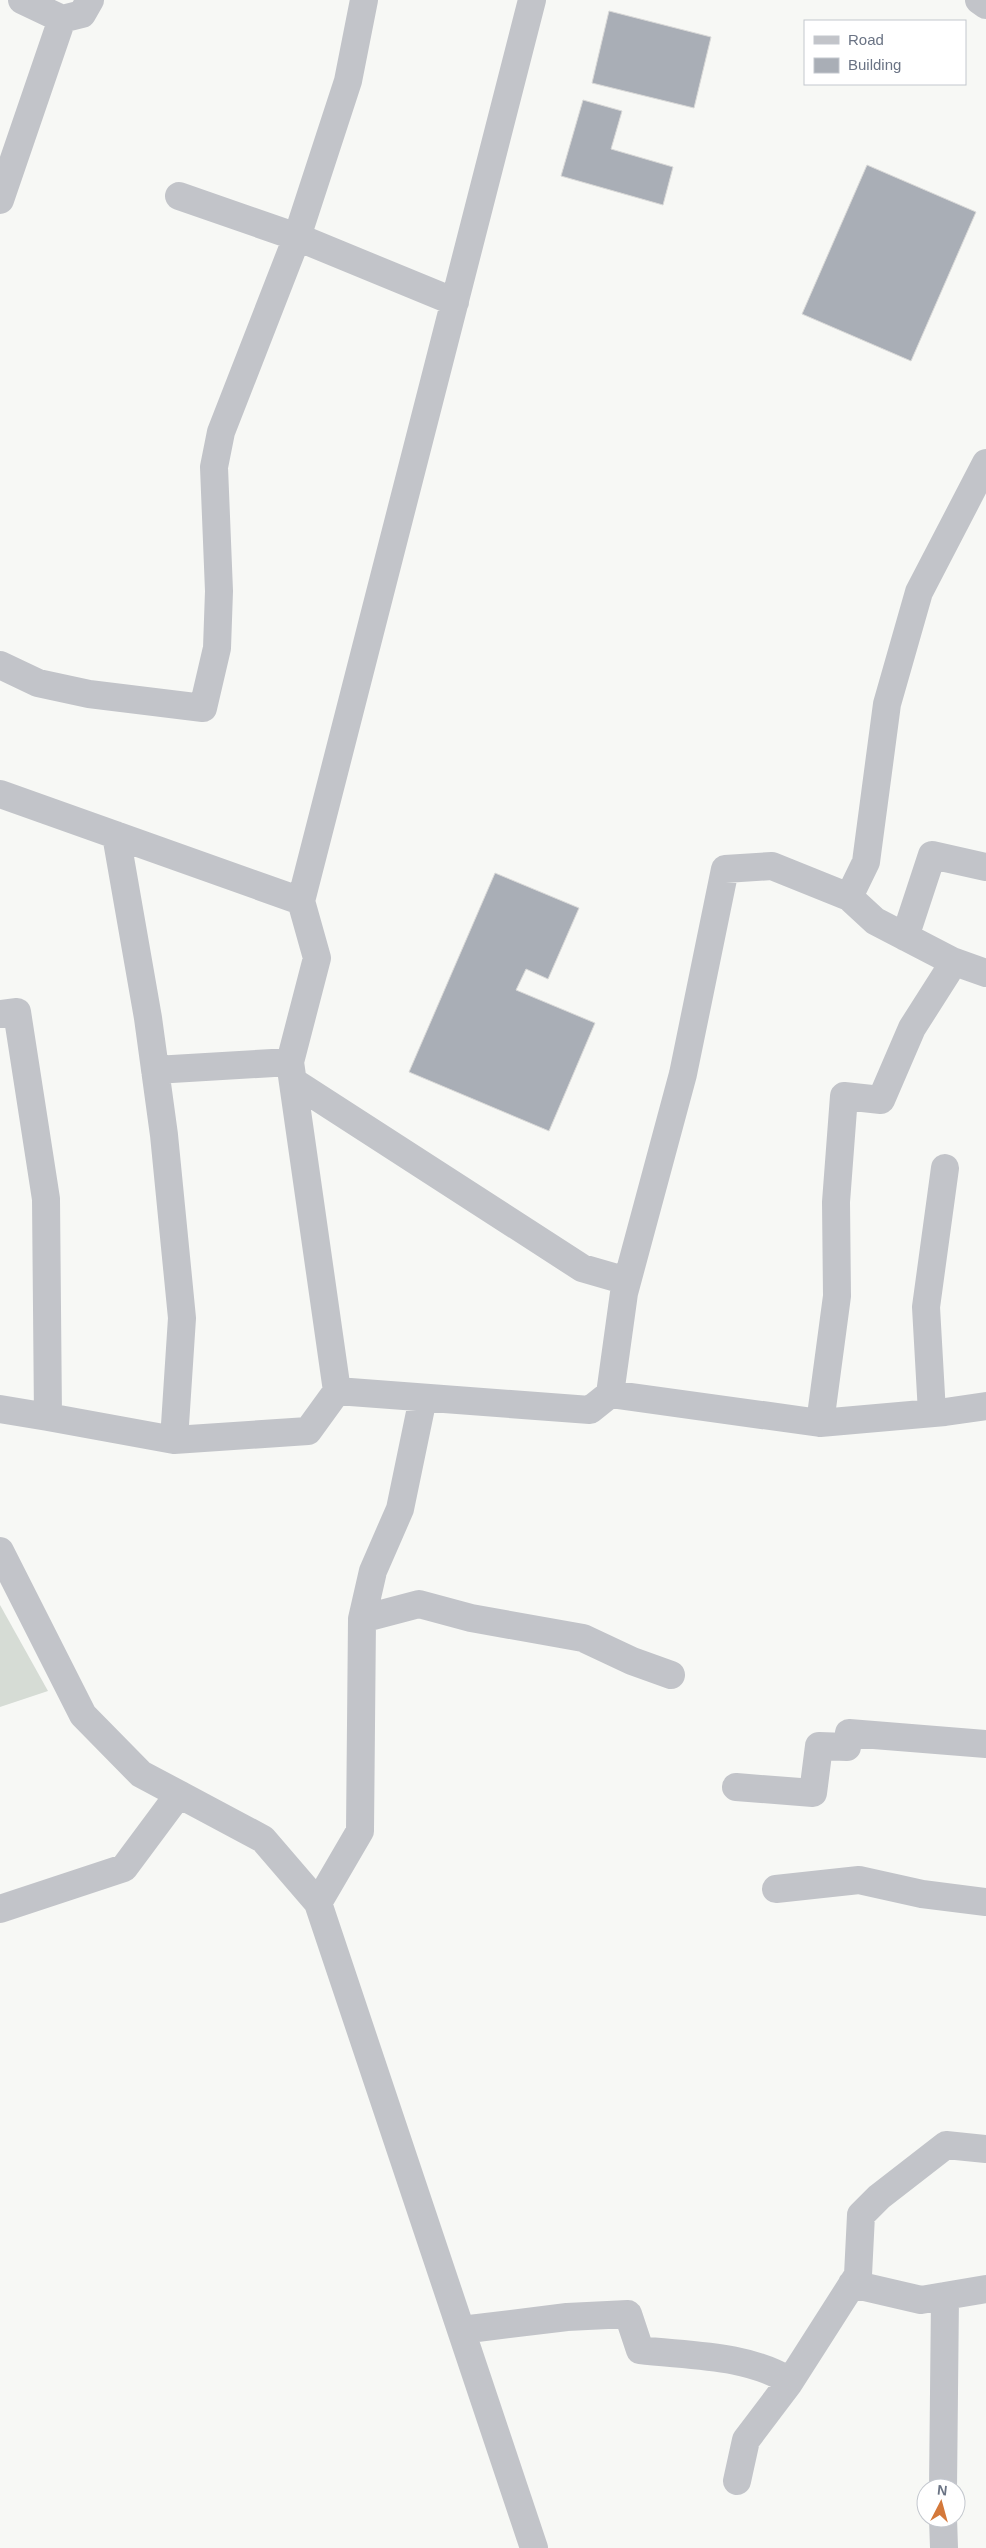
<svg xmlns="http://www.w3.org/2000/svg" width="986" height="2548" viewBox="0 0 986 2548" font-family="Arial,sans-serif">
	<rect width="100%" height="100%" fill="#f7f8f5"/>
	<!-- green -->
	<path fill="#d6dcd5" d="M0,1605l48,86 -48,16z"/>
	<!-- building -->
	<path fill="#a9aeb6" stroke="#d9d9d8" d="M609,11l102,26 -17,71 -102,-25z
		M583,100l39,11 -11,38 62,18 -10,38 -102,-29z
		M867,165l109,47 -65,149 -109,-47z
		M495,873l84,35 -31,71 -22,-10 -10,21 79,33 -46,108 -140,-59z"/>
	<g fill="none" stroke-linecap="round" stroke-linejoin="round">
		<!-- minor -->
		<path stroke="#c2c4c9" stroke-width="28" d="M22,0l40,19 20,-5 8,-14
			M979,0l7,5
			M179,196l118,41 158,65
			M0,200l62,-181
			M0,665l38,18 51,11 114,14 14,-60 2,-57 -5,-124 7,-35 76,-195 51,-156 16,-81
			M0,794l301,107
			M116,835l32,183 16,117 18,183 -8,122 134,-9 29,-40 -47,-329 27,-104 -16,-57 231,-901
			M849,897l17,-35 21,-158 32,-112 67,-129
			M905,937l27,-82 54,12
			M0,1014l17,-2 29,187 2,218 126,23
			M155,1070l135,-8
			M294,1082l288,186 45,13
			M337,1391l253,19 20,-16 210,29 125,-11 41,-6
			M610,1394l14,-101 59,-219 42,-205 47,-3 77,31 26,24 77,40 34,12
			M0,1409l48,8
			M932,1413l-6,-106 19,-139
			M820,1423l17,-127 -1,-94 8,-106 37,4 31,-72 35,-55 5,-12
			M0,1551l83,164 58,59 122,65 55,64 216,645
			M362,1619l57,-15 52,14 112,20 49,23 39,14
			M736,1787l77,6 6,-47 28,1 2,-14 137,11
			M776,1889l83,-9 63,14 64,8
			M318,1903l42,-72 2,-212 11,-48 27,-62 23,-111
			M0,1909l124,-41 55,-74
			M852,2284l69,16 65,-11
			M461,2330l106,-13 61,-3 12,36c50,6 105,4 150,31
			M737,2481l9,-41 43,-57 69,-108 3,-60 18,-18 67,-52 40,4
			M943,2488l2,-192
			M943,2518l1,30"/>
	</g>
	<!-- legend -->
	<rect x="804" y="20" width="162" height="65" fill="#ffffff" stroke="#c3c7ce"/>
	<rect x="814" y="36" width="25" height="8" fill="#c2c4c9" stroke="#c3c7ce"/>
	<text x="848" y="45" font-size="15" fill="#6a7384">Road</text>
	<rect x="814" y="58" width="25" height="15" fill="#a9aeb6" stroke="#c3c7ce"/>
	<text x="848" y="70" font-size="15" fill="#6a7384">Building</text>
	<!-- north arrow -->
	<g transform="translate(941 2503) rotate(6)"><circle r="24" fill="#ffffff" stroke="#c3c7ce"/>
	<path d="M0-4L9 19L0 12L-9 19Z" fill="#d4783a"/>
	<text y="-8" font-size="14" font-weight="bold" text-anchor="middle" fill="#6a7384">N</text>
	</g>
</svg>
